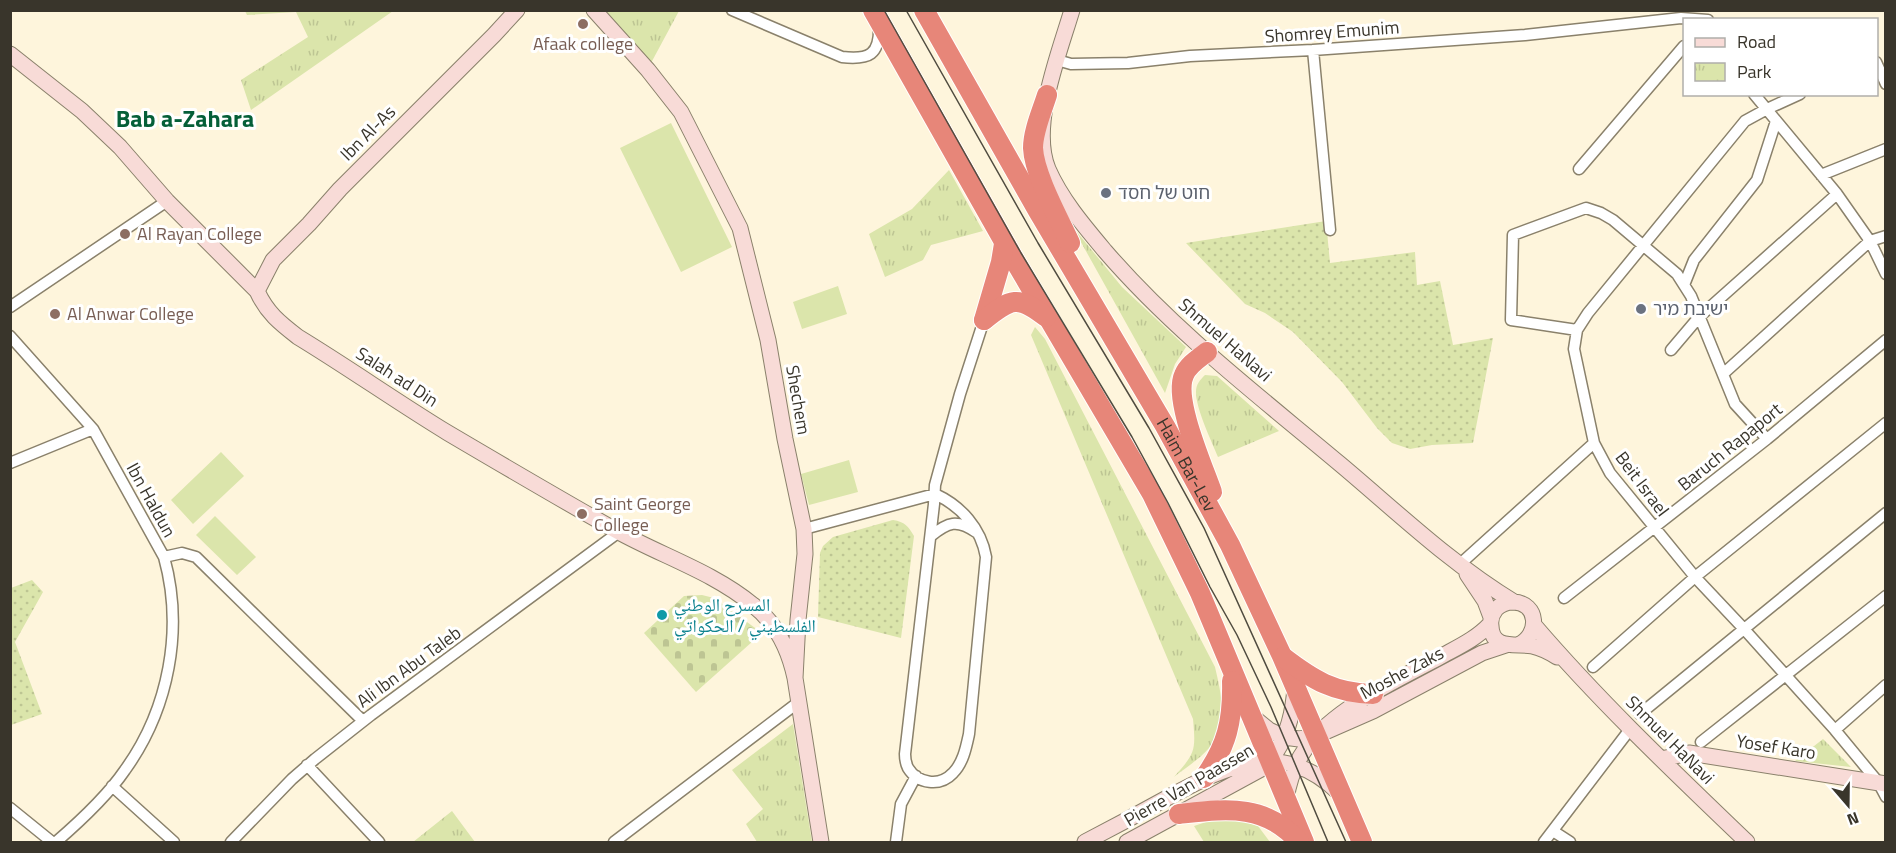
<svg xmlns="http://www.w3.org/2000/svg" width="1896" height="853" viewBox="0 0 1896 853" font-family="'Titillium Web','Noto Naskh Arabic','Noto Sans Hebrew',sans-serif">
	<defs>
		<pattern id="grass-dots" width="8" height="8" patternUnits="userSpaceOnUse" patternTransform="scale(1.5)"><rect width="8" height="8" fill="#dbe5ab"/><path d="M2 2h.1M6 6h.1" fill="none" stroke="#bdc593" stroke-width="1.8" stroke-linecap="round"/></pattern>
		<pattern id="cemetery-stones" width="16" height="16" patternUnits="userSpaceOnUse" patternTransform="scale(1.5)"><rect width="16" height="16" fill="#dbe5ab"/><path d="M2 7V4a2 2 0 0 1 4 0v3zM10 15v-3a2 2 0 0 1 4 0v3z" fill="#bdc593"/></pattern>
		<pattern id="park-tufts" width="24" height="20" patternUnits="userSpaceOnUse" patternTransform="scale(1.5)"><rect width="24" height="20" fill="#dbe5ab"/><path d="M3 7l-1-3M5 7V3M7 7l1-3M15 17l-1-3M17 17v-4M19 17l1-3" fill="none" stroke="#bdc593"/></pattern>
	</defs>
	<rect width="100%" height="100%" fill="#fef5dc"/>
	<!-- grass -->
	<path fill="url(#grass-dots)" d="M1326,221l4,42 85,-11 2,33 23,-4 13,64 40,-7 -20,105 -41,2 -22,4 -18,-6 -15,-15 -35,-46 -49,-50 -28,-19 -20,-9 -59,-61z
		M893,520c12,2 15,6 21,16l-13,102 -83,-21 2,-64 3,-7 10,-9z
		M32,580l11,12 -28,50 27,72 -31,11v-137z"/>
	<!-- cemetery -->
	<path fill="url(#cemetery-stones)" d="M702,595l12,3 48,35 -66,59 -52,-59 40,-37z"/>
	<!-- park -->
	<path fill="url(#park-tufts)" d="M245,11h148l-142,99 -10,-30 67,-43 -12,-25 -49,3z
		M606,11h73l-28,52z
		M949,170l34,61 -52,14 -8,15 -38,17 -16,-43 43,-25z
		M1072,226l50,61 64,60 -11,17 -10,29z
		M1035,327l10,12 170,328c6,26 14,58 -5,80 -10,12 -25,21 -36,30 21,-24 22,-25 19,-58l-162,-384z
		M1205,375l12,1 62,55 -61,26c-7,-17 -22,-48 -22,-65 0,-8 4,-12 9,-17z
		M793,724l19,118h-55l-11,-18 17,-15 -31,-39z
		M1823,739l28,28 -56,-6z
		M452,811l23,31h-62z
		M1215,819h22l21,7 12,16h-66l-10,-16z"/>
	<!-- pitch -->
	<path fill="#dbe5ab" d="M671,123l61,124 -51,25 -61,-124z
		M838,286l9,28 -45,15 -9,-27z
		M221,452l23,24 -51,48 -22,-24z
		M849,460l9,32 -49,13 -8,-31z
		M215,516l41,41 -19,18 -41,-40z"/>
	<g fill="none" stroke-linecap="round" stroke-linejoin="round">
		<defs>
			<path id="street" d="M732,10l110,47c27,3 38,-2 37,-31
				M1313,50l17,180
				M1057,60l14,4 57,-1 62,-7 123,-6 212,-15 156,-17 27,2
				M1876,62l10,22
				M1754,94l83,100 33,47 16,33
				M1800,94l-33,15 -22,12 -157,192 -11,17 -3,19 20,94 16,30 85,104 49,52 91,101 43,52 8,15
				M1579,169l105,-123
				M1821,175l65,-26
				M1684,285l10,-25 63,-80 19,-59
				M10,307l157,-106
				M1577,330l-66,-10 2,-85 73,-27 15,5 12,7 64,54 14,22 44,108 32,35
				M10,336l83,93 71,128c20,72 5,152 -39,213 -17,25 -47,53 -69,72
				M1671,350l28,-33 138,-123
				M1723,374l147,-133 16,-5
				M10,463l83,-34
				M804,529l131,-35c26,12 46,34 51,63l-17,177c-3,14 -6,29 -16,39 -13,14 -35,11 -45,-5 -2,-4 -3,-9 -3,-14l29,-250 1,-19 25,-91 24,-74
				M931,536c17,-14 26,-17 45,-4
				M164,557l18,-4 14,4 167,164
				M1459,565l135,-122
				M1564,598l203,-159 119,-99
				M1593,667l102,-90 191,-154
				M1640,714l246,-201
				M1835,730l51,-45
				M1701,742l185,-146
				M307,765l72,77
				M112,786l62,56
				M10,808l42,34
				M1553,831l17,11
				M231,842l61,-63 23,-20 56,-44 248,-183
				M614,842l186,-141
				M896,842l5,-38 15,-28
				M1544,842l87,-114"/>
			<path id="secondary" d="M594,10l54,60 33,42 59,116 28,112 17,99 19,90 1,25 -7,66 -3,58 26,164
				M1072,10c-13,44 -42,116 -24,159 13,30 36,57 57,82 69,80 154,145 235,213 56,47 111,100 174,138
				M10,54l72,57 38,36 47,54 90,90c10,22 23,32 41,46 51,31 99,65 150,96 56,33 112,66 169,98 45,25 96,41 136,74 23,18 36,45 42,73
				M257,291l16,-31 36,-36 31,-35 154,-154 23,-25
				M1467,574l18,27 6,16
				M1534,625c66,77 140,147 213,217
				M1518,645c22,-10 21,-42 -5,-43 -6,0 -13,3 -17,7 -4,5 -6,11 -5,17 1,25 26,17 41,20 9,2 17,6 25,11
				M1252,716l17,14 15,7 15,2 17,-3 57,-25 109,-58 24,-8
				M1661,759l28,-6 197,31
				M1286,799c3,-18 9,-36 20,-51 29,-40 91,-68 134,-91 18,-10 36,-18 50,-33
				M1085,842c27,-14 55,-29 82,-44 60,-32 114,-61 172,-5
				M1127,842l136,-74c22,-21 30,-51 32,-81"/>
			<g id="highway">
				<path d="M873,10l142,251 137,233 48,99 104,249"/>
				<path id="s1" d="M924,10l114,201 127,215 65,119 52,111 80,186"/>
				<path d="M1047,95c-5,16 -14,36 -14,53 1,26 26,71 37,95"/>
				<path d="M984,320l17,-58 3,-18"/>
				<path d="M984,320c27,-22 34,-25 62,-3"/>
				<path d="M1207,352c-9,7 -19,13 -23,23 -11,24 19,91 28,117"/>
				<path d="M1283,657c30,23 51,36 90,37"/>
				<path d="M1204,778c23,-32 29,-57 28,-97"/>
				<path d="M1179,814c47,-5 86,-11 120,28"/>
			</g>
		</defs>
		<!-- street casing -->
		<use href="#street" stroke="#8a816b" stroke-width="13"/>
		<!-- secondary casing -->
		<use href="#secondary" stroke="#8a816b" stroke-width="17"/>
		<!-- highway casing -->
		<use href="#highway" stroke="#fff" stroke-width="22"/>
		<!-- street -->
		<use href="#street" stroke="#fff" stroke-width="10"/>
		<!-- secondary -->
		<use href="#secondary" stroke="#f8dbd7" stroke-width="15"/>
		<!-- highway -->
		<use href="#highway" stroke="#e78679" stroke-width="20"/>
		<!-- tram -->
		<path stroke="#504c40" stroke-width="1.5" d="M884,10l137,243 111,184 36,66 42,84 27,48 34,72 57,135
			M906,10l132,233 111,185 55,100 142,314"/>
	</g>
	<!-- markers -->
	<g fill="#8d6e63" stroke="#fff" stroke-width="2">
		<circle cx="583" cy="24" r="6"/>
		<circle cx="125" cy="234" r="6"/>
		<circle cx="55" cy="314" r="6"/>
		<circle cx="582" cy="514" r="6"/>
	</g>
	<g fill="#6b7280" stroke="#fff" stroke-width="2">
		<circle cx="1106" cy="193" r="6"/>
		<circle cx="1641" cy="309" r="6"/>
	</g>
	<circle fill="#0f9aa8" stroke="#fff" stroke-width="2" cx="662" cy="615" r="6"/>
	<g text-anchor="middle" stroke-width="6" stroke-linejoin="round" paint-order="stroke">
		<!-- street labels -->
		<g font-size="18" fill="#39352b" stroke="#fff">
			<text transform="translate(1332 32) rotate(-4)" y="6">Shomrey Emunim</text>
			<text transform="translate(368 133) rotate(-45)" y="6">Ibn Al-As</text>
			<text transform="translate(1225 340) rotate(41)" y="6">Shmuel HaNavi</text>
			<text transform="translate(397 377) rotate(33)" y="6">Salah ad Din</text>
			<text transform="translate(798 400) rotate(80)" y="6">Shechem</text>
			<text transform="translate(1730 447) rotate(-39)" y="6">Baruch Rapaport</text>
			<text dy="6" stroke="none"><textPath href="#s1" startOffset="525">Haim Bar-Lev</textPath></text>
			<text transform="translate(1642 484) rotate(53)" y="6">Beit Israel</text>
			<text transform="translate(151 500) rotate(61)" y="6">Ibn Haldun</text>
			<text transform="translate(409 667) rotate(-36)" y="6">Ali Ibn Abu Taleb</text>
			<text transform="translate(1402 673) rotate(-28)" y="6">Moshe Zaks</text>
			<text transform="translate(1670 740) rotate(45)" y="6">Shmuel HaNavi</text>
			<text transform="translate(1776 747) rotate(9)" y="6">Yosef Karo</text>
			<text transform="translate(1189 785) rotate(-30)" y="6">Pierre Van Paassen</text>
		</g>
		<!-- education labels -->
		<g font-size="18" fill="#785e54" stroke="#fff" text-anchor="start">
			<text x="583" y="50" text-anchor="middle">Afaak college</text>
			<text x="137" y="240">Al Rayan College</text>
			<text x="67" y="320">Al Anwar College</text>
			<text x="594" y="510">Saint George<tspan x="594" dy="21">College</tspan></text>
		</g>
		<!-- worship labels -->
		<g font-size="18" fill="#5b616d" stroke="#fff" text-anchor="start">
			<text x="1118" y="199">חוט של חסד</text>
			<text x="1653" y="315">ישיבת מיר</text>
		</g>
		<!-- culture labels -->
		<g font-size="18" fill="#0d838f" stroke="#fff" text-anchor="start">
			<text x="674" y="611">المسرح الوطني<tspan x="674" dy="21">الفلسطيني / الحكواتي</tspan></text>
		</g>
		<!-- district labels -->
		<g font-size="24" font-weight="bold" fill="#055f38" stroke="#fff">
			<text x="185" y="127">Bab a-Zahara</text>
		</g>
	</g>
	<!-- border -->
	<rect width="1896" height="853" fill="none" stroke="#39352b" stroke-width="24"/>
	<!-- legend -->
	<rect x="1683" y="18" width="195" height="78" fill="#ffffff" stroke="#b0aeaa" stroke-width="1.5"/>
	<rect x="1695" y="38" width="30" height="9" fill="#f8dbd7" stroke="#b0aeaa" stroke-width="1.5"/>
	<text x="1737" y="48" font-size="18" fill="#39352b">Road</text>
	<rect x="1695" y="63" width="30" height="18" fill="url(#park-tufts)" stroke="#b0aeaa" stroke-width="1.5"/>
	<text x="1737" y="78" font-size="18" fill="#39352b">Park</text>
	<!-- north arrow -->
	<g transform="translate(1848 805) rotate(160)" stroke="#ffffff" stroke-width="4.5" paint-order="stroke">
	<path d="M0-4.5L10 22L0 15L-10 22Z" fill="#39352b"/>
	<text y="-9" font-size="16" font-weight="bold" text-anchor="middle" fill="#39352b">N</text>
	</g>
</svg>
